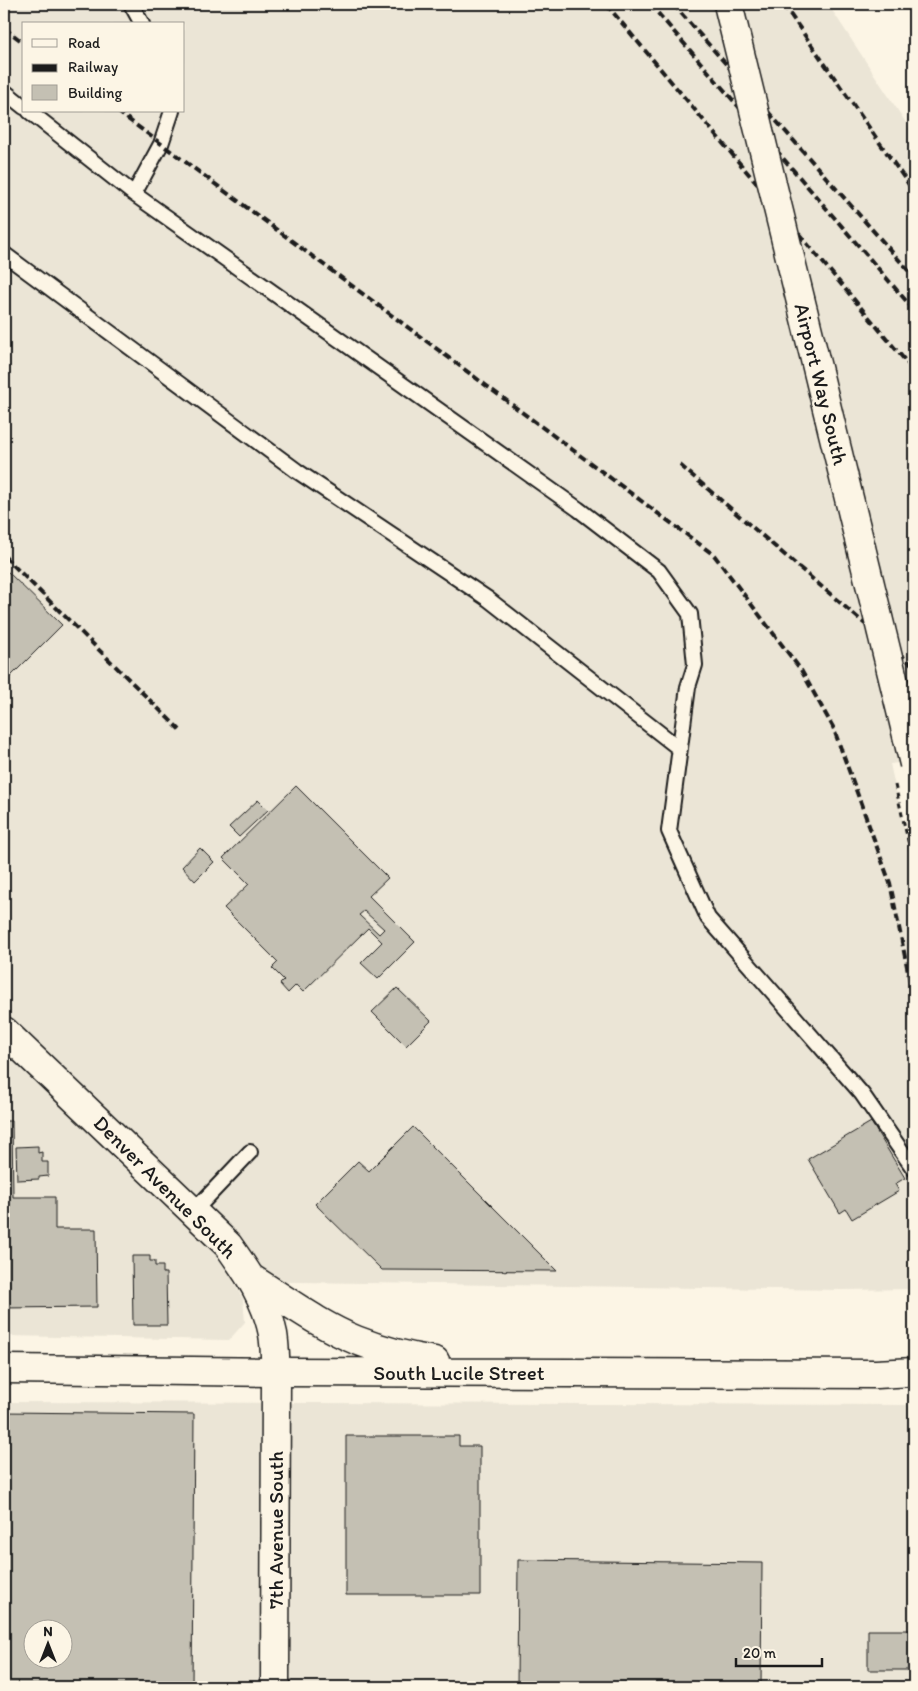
<svg xmlns="http://www.w3.org/2000/svg" width="918" height="1691" viewBox="0 0 918 1691" font-family="Itim,sans-serif">
	<rect width="100%" height="100%" fill="#fcf5e5"/>
	<filter id="ink" filterUnits="userSpaceOnUse"><feTurbulence type="fractalNoise" baseFrequency=".02" numOctaves="2"/><feDisplacementMap in="SourceGraphic" scale="10" xChannelSelector="R" yChannelSelector="G"/><feConvolveMatrix kernelMatrix="1 2 1 2 8 2 1 2 1" color-interpolation-filters="sRGB"/></filter>
	<g filter="url(#ink)">
		<!-- built -->
		<path fill="#ebe5d6" fill-rule="evenodd" d="M4,4h824l86,131v626l-24,3 24,107v418l-72,1 -609,-9 10,18 2,23 -16,18 -225,-4zM24,24h160v87h-160z
			M4,1402l910,3v282h-910zM32,1628h30v30h-30z"/>
		<!-- building -->
		<path fill="#c4c0b3" stroke="#1c1c1c" fill-rule="evenodd" d="M4,568l58,57 -58,58z
			M296,786l92,92 -19,18 46,46 -37,37 -17,-16 21,-21 -14,-14 -65,64 -7,-7 -8,8 -8,-9 4,-4 -12,-12 6,-6 -54,-54 25,-24 -26,-26zM364,911l20,18 -5,5 -20,-19z
			M258,800l10,10 -29,27 -10,-10z
			M200,848l14,14 -19,19 -13,-14z
			M397,988l34,33 -25,25 -34,-34z
			M4,1121h8l1,76h42v32h41l1,78 -93,1z
			M871,1122l34,56 -10,6 4,7 -47,28 -6,-10 -6,4 -32,-54z
			M413,1127l144,144 -175,-1 -67,-66 43,-43 11,10z
			M38,1146v7l4,-1v10h6v14l-9,1v2l-22,1 -1,-33z
			M132,1256h18v5h5v5h8v7h3l1,52h-34z
			M4,1412l190,2 -2,273 -188,-1zM32,1628h30v30h-30z
			M346,1436h113v10h21v149h-134z
			M518,1560l244,3 -1,124h-244z
			M868,1630h46v40h-46z"/>
		<g fill="none" stroke-linecap="round" stroke-linejoin="round">
			<defs>
				<path id="service" d="M131,4l11,20
					M4,91l20,16
					M29,111l105,83
					M172,111l-11,33 -27,50 444,315 81,62 31,43 5,51 -7,22 -19,144 39,87 154,176 52,75
					M4,254l293,217 191,128 192,150
					M4,1055l14,-12
					M193,1212l57,-60"/>
				<path id="minor" d="M4,1031l224,214c20,28 38,54 45,89 2,12 2,26 3,38l-1,315"/>
				<path id="tertiary" d="M252,1279c34,21 67,46 104,61 25,10 52,17 79,21
					M4,1369l272,3 600,2 38,-2"/>
			</defs>
			<!-- service casing -->
			<use href="#service" stroke="#1c1c1c" stroke-width="18"/>
			<!-- minor casing -->
			<use href="#minor" stroke="#1c1c1c" stroke-width="31"/>
			<!-- tertiary casing -->
			<use href="#tertiary" stroke="#1c1c1c" stroke-width="31"/>
			<!-- path -->
			<path stroke="#1c1c1c" stroke-width="3" stroke-dasharray="5 4" stroke-linecap="butt" d="M895,785l19,81"/>
			<!-- service -->
			<use href="#service" stroke="#fcf5e5" stroke-width="14"/>
			<!-- minor -->
			<use href="#minor" stroke="#fcf5e5" stroke-width="28"/>
			<!-- tertiary -->
			<use href="#tertiary" stroke="#fcf5e5" stroke-width="28"/>
			<!-- rail -->
			<path stroke="#1c1c1c" stroke-width="4" stroke-dasharray="8 4" stroke-linecap="butt" d="M606,4l308,367
				M650,4l264,306
				M673,4l241,273
				M783,4l131,188
				M4,28l20,15
				M117,111l597,444 87,115 32,57 57,156 24,118
				M680,465l234,201
				M4,556l176,174"/>
			<defs>
				<path id="secondary-bridge" d="M728,4l186,760"/>
			</defs>
			<!-- secondary-bridge casing -->
			<use href="#secondary-bridge" stroke="#1c1c1c" stroke-width="31" stroke-linecap="butt"/>
			<!-- secondary-bridge -->
			<use href="#secondary-bridge" stroke="#fcf5e5" stroke-width="28"/>
		</g>
	</g>
	<g text-anchor="middle" stroke-width="4" stroke-linejoin="round" paint-order="stroke">
		<!-- street labels -->
		<g font-size="21" fill="#1c1c1c" stroke="#fcf5e5">
			<text transform="translate(821 384) rotate(76)" y="7">Airport Way South</text>
			<text transform="translate(165 1187) rotate(45)" y="7">Denver Avenue South</text>
			<text x="459" y="1380">South Lucile Street</text>
			<text transform="translate(276 1530) rotate(-90)" y="7">7th Avenue South</text>
		</g>
	</g>
	<!-- margin -->
	<rect width="918" height="1691" fill="none" stroke="#fcf5e5" stroke-width="20"/>
	<rect x="10" y="10" width="898" height="1671" fill="none" stroke="#1c1c1c" stroke-width="2" filter="url(#ink)"/>
	<!-- legend -->
	<rect x="22" y="22" width="162" height="90" fill="#fcf5e5" stroke="#a29e95"/>
	<rect x="32" y="39" width="25" height="8" fill="#fcf5e5" stroke="#a29e95"/>
	<text x="68" y="48" font-size="15" fill="#1c1c1c">Road</text>
	<rect x="32" y="64" width="25" height="8" fill="#1c1c1c" stroke="#a29e95"/>
	<text x="68" y="72" font-size="15" fill="#1c1c1c">Railway</text>
	<rect x="32" y="85" width="25" height="15" fill="#c4c0b3" stroke="#a29e95"/>
	<text x="68" y="98" font-size="15" fill="#1c1c1c">Building</text>
	<!-- north arrow -->
	<g transform="translate(48 1644)"><circle r="24" fill="#fcf5e5" stroke="#a29e95"/>
	<path d="M0-4L9 19L0 12L-9 19Z" fill="#1c1c1c"/>
	<text y="-8" font-size="14" font-weight="bold" text-anchor="middle" fill="#1c1c1c">N</text>
	</g>
	<!-- scale -->
	<path d="M736 1658v8h86v-8" fill="none" stroke="#1c1c1c" stroke-width="2.5"/>
	<text x="743" y="1658" font-size="15" fill="#1c1c1c" stroke="#fcf5e5" stroke-width="4" paint-order="stroke">20 m</text>
</svg>
